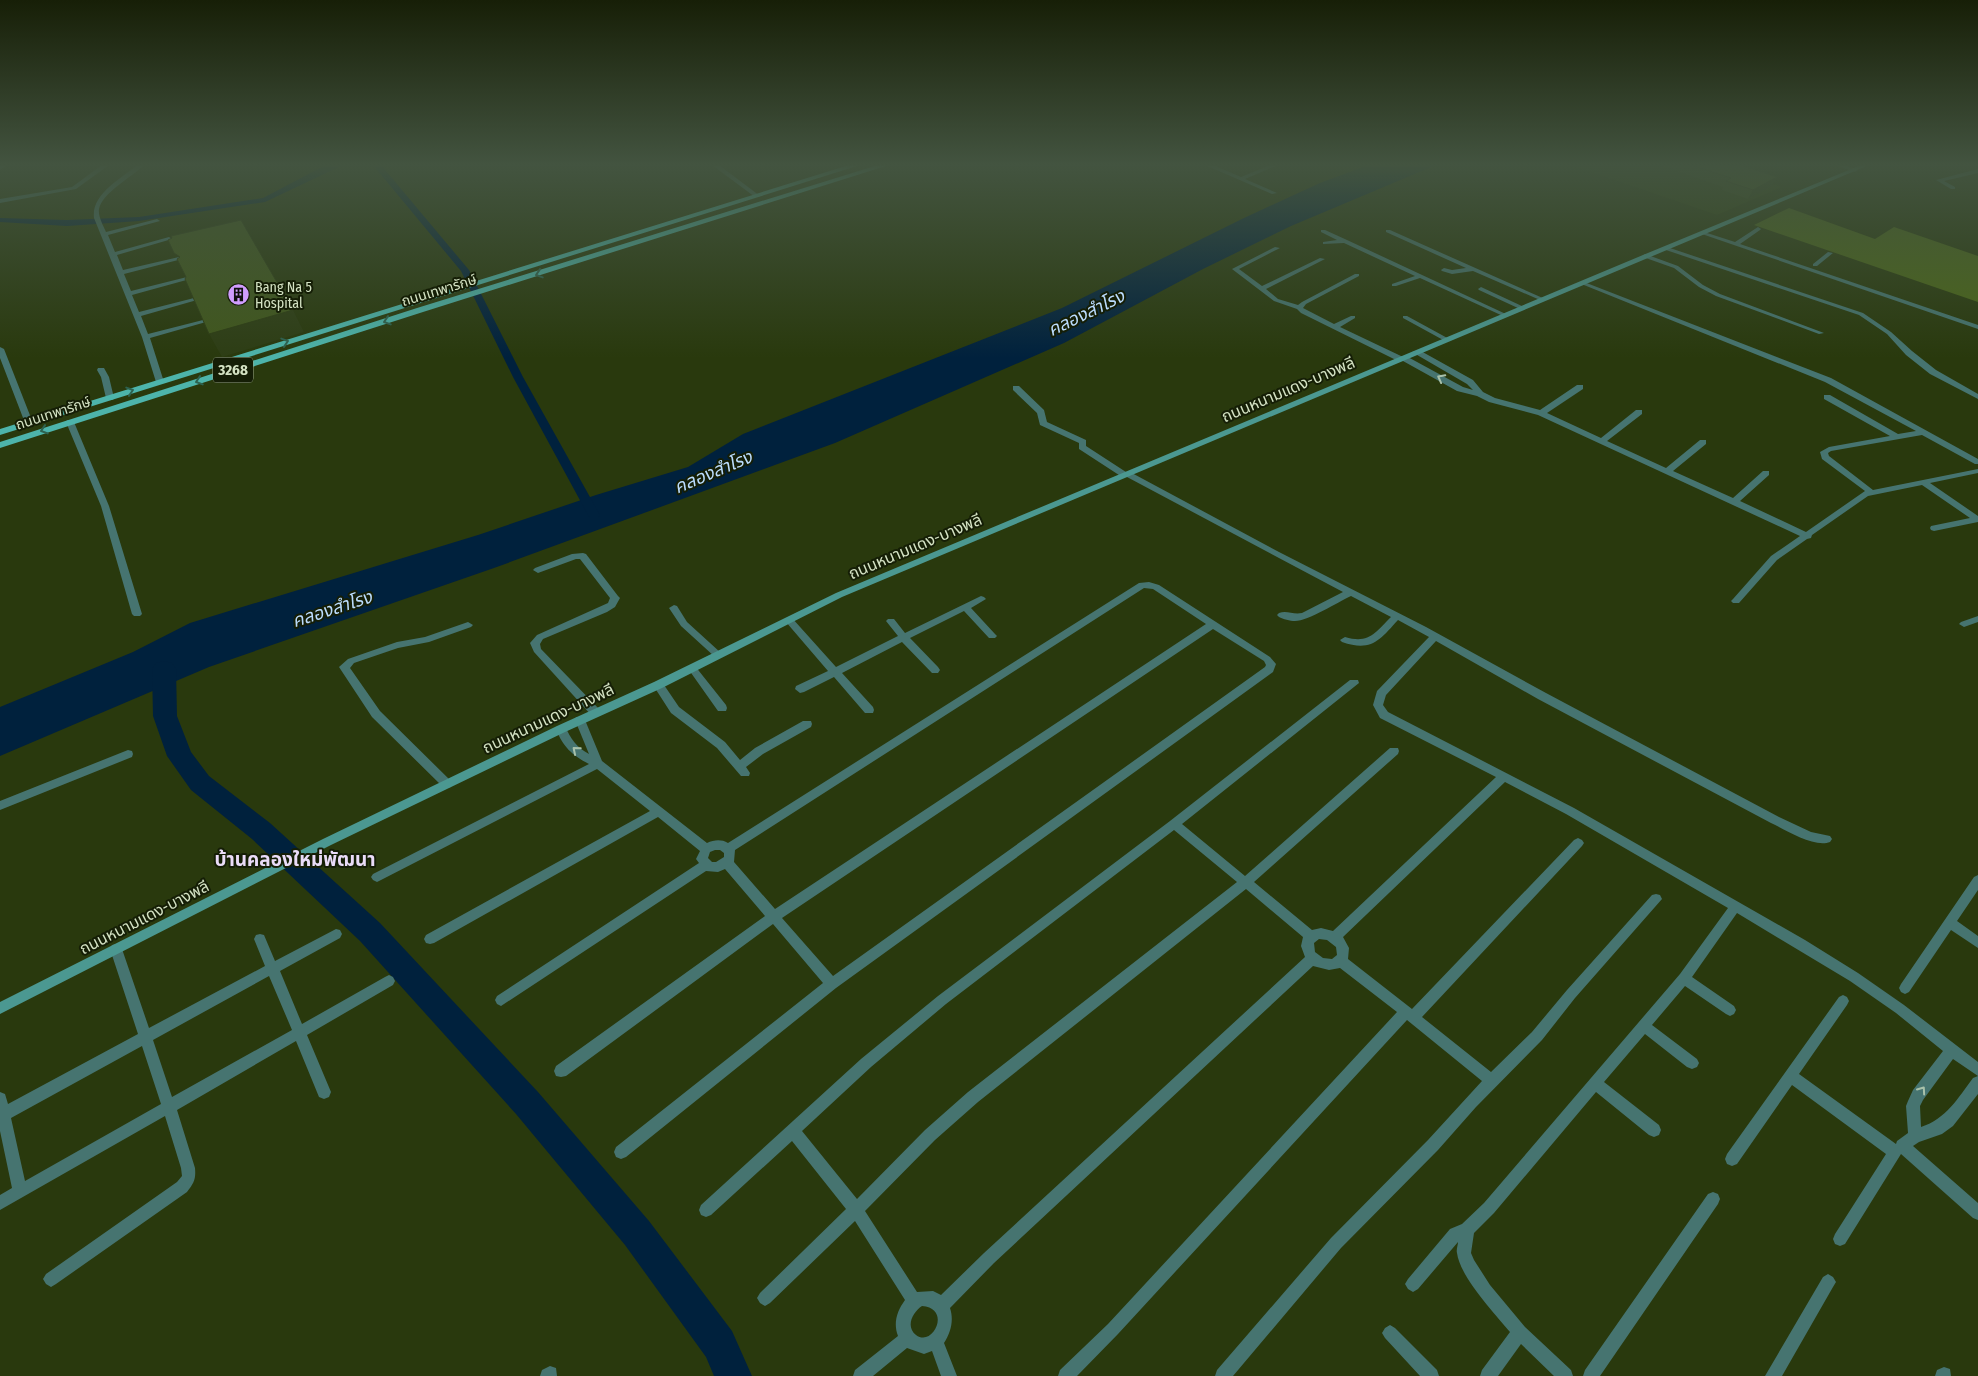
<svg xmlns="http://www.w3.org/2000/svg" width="1978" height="1376" viewBox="0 0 1978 1376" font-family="'Fira Sans Condensed','Noto Sans Thai',sans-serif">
	<rect width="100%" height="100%" fill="#29390d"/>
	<!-- built -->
	<path fill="#2f420f" d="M1571,165h141l70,22 -65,28z"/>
	<!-- green -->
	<path fill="#4b6717" d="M1789,208l86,31 19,-12 84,29v46l-224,-77z"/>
	<!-- water -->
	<path fill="#00213d" d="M1368,165h68l-145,61 -88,43 -139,74 -229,100 -341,125 -285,99 -209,89v-49l133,-55 57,-29 288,-88 118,-40 92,-28 55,-33 319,-126 182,-90 76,-35z"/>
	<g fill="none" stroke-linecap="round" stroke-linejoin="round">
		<!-- canal -->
		<path fill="#00213d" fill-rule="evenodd" d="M331,165h12l-78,37 -126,19 -72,5 -67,-4v-4l67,2 72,-3 124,-19 57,-30z
			M373,165h8l88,105 54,107 77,138 -2,3h-8l-2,-3 -75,-138 -52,-106z"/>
		<!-- river -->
		<path fill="#00213d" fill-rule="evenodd" d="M164,661l8,2 4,6 1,47 14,36 18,24 61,47 110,100 158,169 111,129 83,110 20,45h-38l-8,-19 -81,-112 -109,-131 -156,-173 -108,-102 -61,-49 -24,-34 -14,-40 -1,-47 4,-6z"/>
		<!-- minor -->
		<path fill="#467470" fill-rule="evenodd" d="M102,165h7l-33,24 -76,14v-4l72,-12z
			M137,165h7c-12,12 -42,28 -45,44 -1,8 4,16 7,23l51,-13 3,2 -52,14 7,17 54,-15 3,2 -55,16 6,15 56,-13 3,2 -58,15 7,17 56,-14 3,2 -58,16 7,17 55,-14 3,2 -56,16 7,18 55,-14 3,2 -56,16 14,44 -4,2 -4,-2 -14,-45 -48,-119c-3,-24 27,-39 43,-53z
			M712,165h7l41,31 -5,1z
			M1205,165h8l28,12 29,-12h8l-33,14 32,14 -5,1z
			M1835,165h9l14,5 -3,2z
			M1978,169v4l-34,8 11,6v2h-4l-15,-9z
			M1758,227l3,2 -1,1 -20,14 238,81v4l-279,-96 5,-1 31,10z
			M1321,230h4l22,10 161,75 -5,1 -83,-38 -24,8h-4v-2l23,-8 -71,-33 -21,1v-2l14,-2 -16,-8z
			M1386,230h4l155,69 -5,1 -67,-29 -21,3 -10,-3 -1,-1 3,-2 8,2 14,-2 -80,-36z
			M1275,247l5,1 -41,21 23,17 58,-28 5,1 -59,30 12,10 20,6 4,-3 53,-28h4v2l-53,28 -3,4 31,16 17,-8h4v2l-15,9 61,29h5l57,31 10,3 -6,-6 -55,-32 7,-2 54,30 10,12 12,6 45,12 37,-25h6v4l-36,24 54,25 35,-28h6v4l-35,27 59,27 34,-28h6v4l-33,27 60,27 30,-27h6v4l-29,26 66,31 59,-41 -43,-32 -2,-7 9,-5 61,-11 -66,-37v-4h6l68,39 18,-3 -91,-49 -246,-99 5,-1 247,96 147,81v5h-3l-53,-29 -91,16 -3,2 1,3 44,34 105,-21v4l-48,10 48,33v6l-44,9 -3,-1 -1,-2 1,-2 39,-8 -48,-33 -54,11 -56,39 -1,3 -4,1 -30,21 -38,43h-6l-2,-2 2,-2 38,-43 29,-20 -262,-121 -49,-13 -12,-6 -20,-5 -54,-30h-5l-97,-48 -4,-4 -23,-8 -42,-32z
			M1663,247h4l196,66 28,19 21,19 24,19 42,24v5l-48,-25 -24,-19 -19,-21 -28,-19 -196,-66z
			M1828,252l5,1 -16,13h-4v-2z
			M1645,254l33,12 25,19 17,9 104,39 -5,1 -103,-38 -17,-9 -25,-19 -31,-11 -1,-1z
			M1481,287l43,20 1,1 -5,1 -41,-19 -1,-1z
			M1403,316h4l44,24 -6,1 -42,-23z
			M98,368h6l5,9 5,21 -1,2h-3l-4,-2 -5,-21 -4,-7z
			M1013,386h6l25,24 3,12 39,18v6l40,26h4l149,80 147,75 120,66 233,124 32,15 19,4 2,3 -2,3c-16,6 -44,-12 -59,-19l-233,-124 -102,-58 -50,54 -3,10 5,7 186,96 231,132 53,33 46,32 74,57v14l-25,-17 -30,41 -3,6 1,21c25,-8 37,-29 52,-49l5,-2v18l-25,32 -11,8 -23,8 -6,4 65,57v17l-5,-2 -72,-64 -56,90 -5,2 -5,-2 -2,-5 2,-5 51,-80 -94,-69 -55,79 -5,2 -5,-2 -2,-5 2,-5 112,-157 4,-2 4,2 2,4 -2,4 -48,69 97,70 1,-3 11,-8 -2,-27 2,-5 5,-11 30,-39 -47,-38 -46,-32 -113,-68 -45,64 42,29 2,4 -2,4 -4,2 -4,-2 -41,-28 -33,39 45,34 2,4 -2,4 -5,2 -5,-2 -42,-33 -41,48 55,43 2,5 -2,5 -5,2 -5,-2 -53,-43 -102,121 -20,20 -3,20 3,7 16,25 35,42 46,43 2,6h-19l-33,-32 -23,32h-18l2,-6 28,-38c-15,-18 -50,-55 -53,-79 -1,-3 1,-8 1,-11l-40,47 -5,3 -5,-3 -3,-5 3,-5 42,-50 12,-5 22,-21 196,-229 48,-66 -162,-94 -61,-32 -162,155 6,11 -1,11 64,50 162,-169 4,-2 4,2 2,3 -2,3 -160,171 69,55 41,-40 35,-42 85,-95 4,-1 4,1 2,4 -87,99 -33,42 -66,67 -38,43 -97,98 -108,128h-18l2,-6 114,-132 97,-98 54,-59 -75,-61 -289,314 -41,42h-19l2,-6 48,-46 289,-312 -57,-44 -11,2 -16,-4 -319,297 -44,45c4,12 1,24 -6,35l13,33h-16l-9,-25 -8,3 -17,-6 -34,28h-20l2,-6 43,-34c-5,-13 -1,-25 7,-36l-50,-79 -85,82 -5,3 -5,-3 -3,-5 3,-5 86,-84 -54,-68 -81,74 -5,2 -5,-2 -2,-5 2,-5 160,-146 77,-63 232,-175 180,-141h8l1,3 -177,141 63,52 145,-128h8l1,3 -1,3 -144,128 58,48 9,-2 12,3 163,-154 -116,-59 -7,-13 4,-14 52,-54 -31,-17c-19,21 -27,32 -56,22l-2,-2 5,-3c24,7 30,-4 46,-20l-40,-21c-13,6 -43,25 -56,25 -5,0 -12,-2 -16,-4l-2,-2 2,-2c8,-3 14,2 23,0l41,-21 -216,-115h-5l-43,-28v-6l-39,-18 -3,-12 -24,-23zM1174,830l63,52 -269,210 -43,38 -68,69 -55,-68 69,-64 75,-63zM1246,889l57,48 -2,9 4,11 -321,296 -43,42 -8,-4 -16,1 -52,-81 70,-71 43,-38zM1319,939l8,1 9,7 1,8 -5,4 -9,-1 -8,-6 -1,-9zM922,1306c30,2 11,42 -6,29 -11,-9 -3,-23 6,-29z
			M67,420h3l4,2 35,84 33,108 -2,2h-6l-2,-2 -31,-108 -35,-84z
			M583,553l3,1 32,42 2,2 -5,9 -8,5 -64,27 -3,5 1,5 59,61 1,3 -1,3h-8l-58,-64 -4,-9 7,-8 71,-32 2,-5 -30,-39h-4l-38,14 -5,-3 2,-2 37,-14z
			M1149,582l10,3 111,72 6,7 -3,8 -437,316 -210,169 -5,2 -5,-2 -2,-5 2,-5 207,-164 -50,-59 -207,152 -5,1 -5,-1 -2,-5 2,-5 209,-150 -40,-47 -7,3 -12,-1 -205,135 -4,-2 -2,-4 2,-4 202,-133 -3,-4 4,-8 -42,-34 -224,126 -4,1 -4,-1 -2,-4 2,-4 224,-124 -53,-42 -216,111 -4,2 -4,-2 -2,-3 2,-3 216,-110c-17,-9 -26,-17 -33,-35l1,-3h8c6,13 11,21 24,28l-14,-34 1,-3h8l1,3 17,41 105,82c7,-3 14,-4 21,0l411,-260zM1144,588l9,1 53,35 -431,285 -41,-47 1,-12zM1213,629l51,32 2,4 -1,2 -432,309 -51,-58zM715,850h5l4,3v4l-8,5h-4l-4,-4 2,-6z
			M981,596l3,1 2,2 -15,9 24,26 2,2 -2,2h-6l-25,-27 -54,27 28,29 2,3 -2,3h-6l-30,-31 -60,31 31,34 1,3 -1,3h-8l-31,-36 -30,15 -4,1 -5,-4 1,-3 32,-15 -42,-49 -2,-2 2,-2h6l44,49 62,-31 -12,-15 2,-2h6l11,14z
			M674,605l3,1 10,16 34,31 2,2 -2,2h-6l-34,-31 -12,-18z
			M1978,616v6l-14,5 -5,-3 2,-2z
			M468,622l5,3 -2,2 -42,15 -31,6 -44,15 -4,5 30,43 71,70 1,3 -1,3 -4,1 -4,-1 -71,-70 -33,-50 9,-8 49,-17 28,-5z
			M692,664l3,2 31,39 1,3 -1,3h-8l-29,-41 -2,-2z
			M658,681l4,1 17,25 46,35 15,18 15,-12 48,-27h8l1,3 -1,3 -48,27 -17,13 4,6 -1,3h-8l-24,-28 -46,-35 -18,-28z
			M128,750l4,1 1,3 -1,3 -132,53v-9z
			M1978,875v15l-21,31 21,15v12l-27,-18 -42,62 -4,2 -4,-2 -2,-4 2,-4 73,-107z
			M336,929l4,1 2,4 -2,4 -60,33 22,53 83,-47 4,-2 4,2 2,4 -2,4 -86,50 24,57 -2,5 -5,2 -5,-2 -23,-56 -119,69 18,58c1,11 -1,15 -8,24l-131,92 -5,3 -5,-3 -3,-5 3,-5 131,-92 5,-6 -1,-8 -16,-52 -165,94v-15l12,-7 -12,-57v-39l5,2 3,10 130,-70 -28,-85 2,-4 4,-1 4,1 2,4 27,79 116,-62 -11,-27 2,-4 4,-1 4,1 11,26zM269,976l23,54 -120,67 -19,-57zM142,1046l19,58 -136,77 -14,-63z
			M1713,1192l5,2 2,5 -2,5 -118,172h-17l2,-6 123,-176z
			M1828,1274l5,3 3,5 -3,5 -51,89h-17l58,-99z
			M1390,1325l5,3 42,42 2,6h-19l-35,-38 -3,-5 3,-5z
			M550,1366l6,2 1,8h-17l2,-6z
			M1944,1367l6,2 1,7h-16l2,-6z"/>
		<!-- tertiary -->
		<path fill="#467470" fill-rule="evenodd" d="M0,165h7l-7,5z
			M0,347l4,2 29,74 -1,2h-6l-1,-2 -25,-65z"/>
		<!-- secondary -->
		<path fill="#4b9891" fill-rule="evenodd" d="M1861,165h8l-1027,432 -180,91 -97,44 -234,113 -331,169v-12l323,-163 234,-113 97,-44 182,-89 807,-338z"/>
		<!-- primary -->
		<path fill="#4db4ab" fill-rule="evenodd" d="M849,165h11l-860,270v-6z
			M878,165h11l-466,147 -423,136v-6l417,-134z"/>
	</g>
	<!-- wall -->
	<path fill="#374b18" d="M1659,165h81l32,21 -24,13 -26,-9 1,-3z"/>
	<!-- shaded-wall -->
	<path fill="#2d3d14" d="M1777,177l-5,9 -24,13 5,-9z
		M293,310l11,22 -82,25 -13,-23z"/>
	<!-- building -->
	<path fill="#40571c" stroke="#2d3d14" d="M1691,165h49l37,12 -24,13 -27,-9 5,-3z
		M241,220l52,90 -84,24 -24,-55 1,-2 -9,-18 3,-2 -6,-4 -6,-13 4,-2 -1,-2z"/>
	<!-- one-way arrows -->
	<defs><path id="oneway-chevron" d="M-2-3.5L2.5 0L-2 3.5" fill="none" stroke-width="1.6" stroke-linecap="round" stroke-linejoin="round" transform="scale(1.25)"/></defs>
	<g stroke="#2e6250">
		<use href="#oneway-chevron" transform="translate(539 274) rotate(162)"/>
		<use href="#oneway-chevron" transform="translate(387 321) rotate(162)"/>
		<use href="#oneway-chevron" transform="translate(285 342) rotate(-18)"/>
		<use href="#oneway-chevron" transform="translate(199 381) rotate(162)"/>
		<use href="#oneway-chevron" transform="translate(130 391) rotate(-18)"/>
		<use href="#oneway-chevron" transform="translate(44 430) rotate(162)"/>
	</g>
	<g stroke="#a9c1aa">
		<use href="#oneway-chevron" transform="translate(1441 378) rotate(-152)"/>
		<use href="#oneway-chevron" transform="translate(576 750) rotate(-140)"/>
		<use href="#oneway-chevron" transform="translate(1922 1090) rotate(-55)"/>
	</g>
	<!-- sky -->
	<linearGradient id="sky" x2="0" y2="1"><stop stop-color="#171f07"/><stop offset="0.46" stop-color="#435440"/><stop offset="1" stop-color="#435440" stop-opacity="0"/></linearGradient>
	<rect width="1978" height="358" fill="url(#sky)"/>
	<!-- icons -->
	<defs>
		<symbol id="building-disc" viewBox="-11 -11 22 22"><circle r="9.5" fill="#d09dfe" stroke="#151e06"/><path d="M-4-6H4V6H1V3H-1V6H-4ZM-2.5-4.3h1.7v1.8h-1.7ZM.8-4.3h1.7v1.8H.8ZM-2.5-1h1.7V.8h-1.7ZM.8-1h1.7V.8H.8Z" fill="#111"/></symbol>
	</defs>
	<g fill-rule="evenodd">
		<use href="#building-disc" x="226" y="282" width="25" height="25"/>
	</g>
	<g text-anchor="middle" stroke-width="4" stroke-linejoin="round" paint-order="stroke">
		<!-- far-poi labels -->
		<g font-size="14" fill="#d4e2c3" stroke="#151e06" text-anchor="start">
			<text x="255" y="292">Bang Na 5<tspan x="255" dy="16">Hospital</tspan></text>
		</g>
		<!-- far-street labels -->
		<g font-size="14" fill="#d4e2c3" stroke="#151e06">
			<text transform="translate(439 290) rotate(-17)" y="5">ถนนเทพารักษ์</text>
			<text transform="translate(53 413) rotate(-18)" y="5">ถนนเทพารักษ์</text>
		</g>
		<!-- shield labels -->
		<rect fill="#151e06" stroke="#9ba78a" stroke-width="1" x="213" y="357.5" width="40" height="25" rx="4"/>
		<g font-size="15" font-weight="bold" fill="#d4e2c3">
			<text x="233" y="375">3268</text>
		</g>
		<!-- street labels -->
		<g font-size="16" fill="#d4e2c3" stroke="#151e06">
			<text transform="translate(1288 389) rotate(-23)" y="6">ถนนหนามแดง-บางพลี</text>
			<text transform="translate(915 546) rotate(-23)" y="6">ถนนหนามแดง-บางพลี</text>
			<text transform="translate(548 718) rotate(-25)" y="6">ถนนหนามแดง-บางพลี</text>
			<text transform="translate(144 917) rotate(-27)" y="6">ถนนหนามแดง-บางพลี</text>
		</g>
		<!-- water labels -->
		<g font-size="18" font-style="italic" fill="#bbdcfd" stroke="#151e06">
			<text transform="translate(1086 313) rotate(-26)" y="6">คลองสำโรง</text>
			<text transform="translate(713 472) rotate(-23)" y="6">คลองสำโรง</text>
			<text transform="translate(332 609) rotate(-18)" y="6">คลองสำโรง</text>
		</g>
		<!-- quarter labels -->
		<g font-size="19" font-weight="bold" fill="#eadcf8" stroke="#151e06">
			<text x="295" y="866">บ้านคลองใหม่พัฒนา</text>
		</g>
	</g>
</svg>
